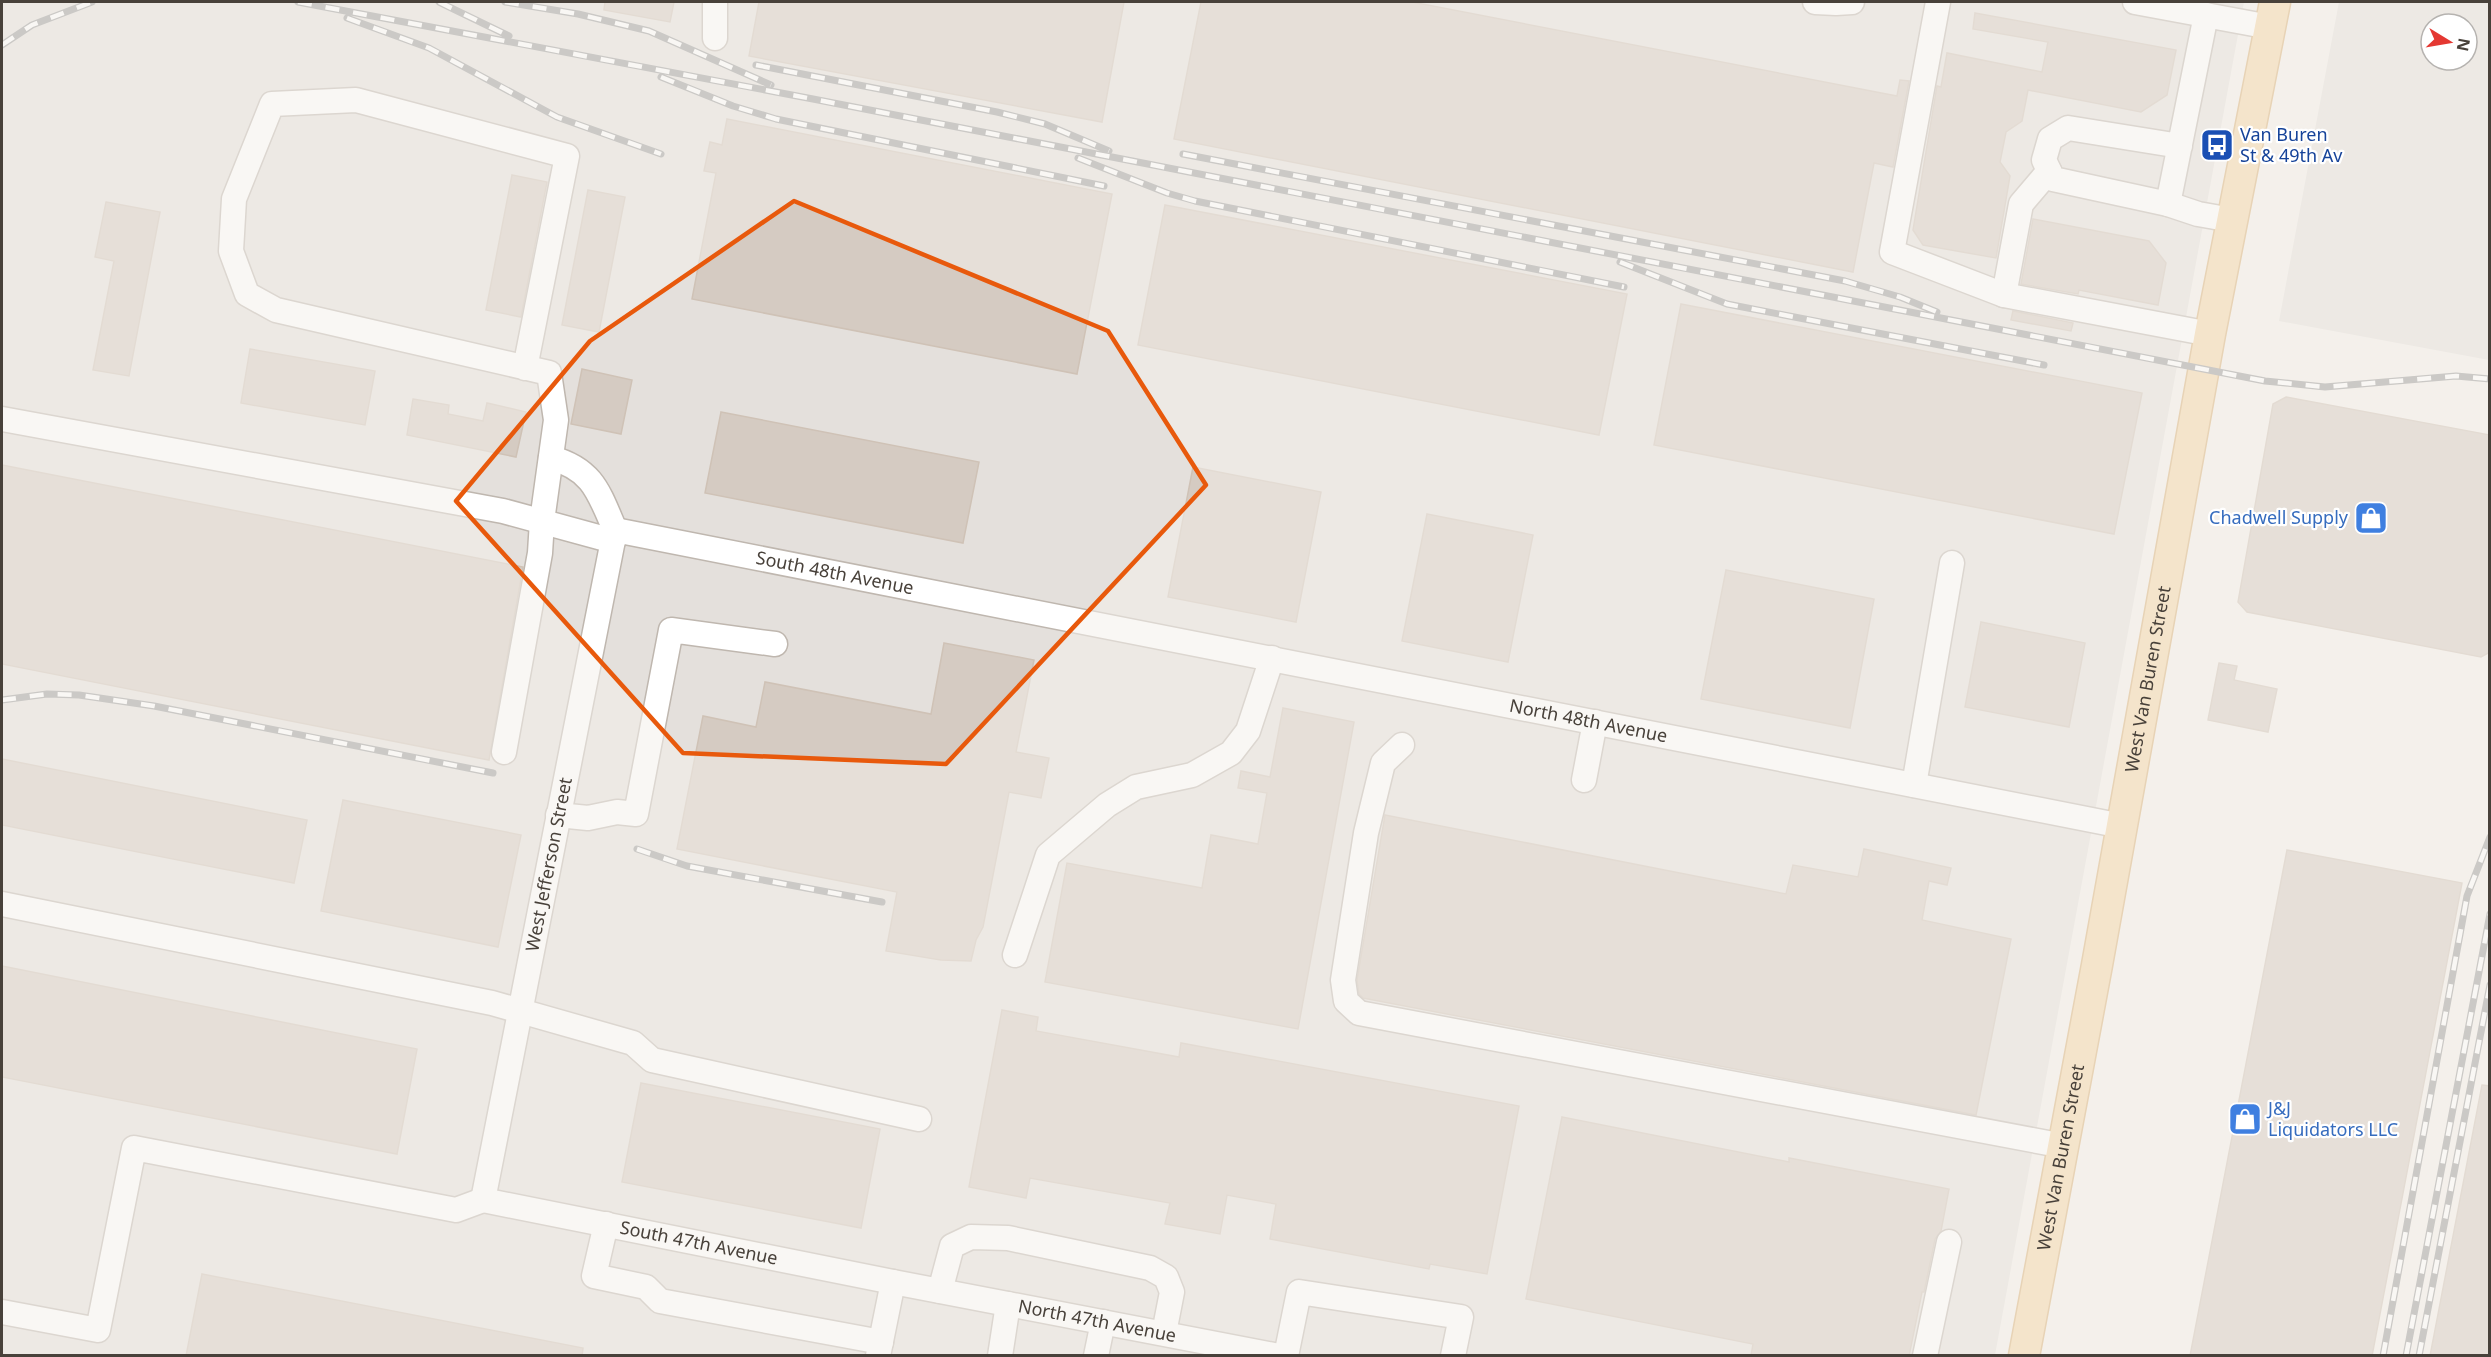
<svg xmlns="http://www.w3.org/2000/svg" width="2491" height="1357" viewBox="0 0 2491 1357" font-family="'Noto Sans',sans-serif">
	<rect width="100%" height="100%" fill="#f4f0eb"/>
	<!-- industrial -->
	<path fill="#e4e0dc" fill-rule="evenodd" d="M2,2h2242l-249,1353 -1993,1z
		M2339,2h150v358l-210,-39zM2431,24h36v36h-36z"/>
	<!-- building -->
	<path fill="#d5cbc2" stroke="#cfc2b6" stroke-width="1.5" d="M605,2h69l-4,20 -66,-12z
		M759,2h365l-22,120 -353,-66z
		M1201,2h211l485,94 3,-16 9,1 -16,86 -19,-4 -21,109 -679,-133z
		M1975,13l201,37 -9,45 -26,17 -113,-22 -6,31 -16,11 -6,30 10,14 -14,82 -73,-13 -10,-15 24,-144 4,1 6,-34 95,19 6,-30 -75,-13z
		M727,119l385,75 -35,180 -385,-75 24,-126 -12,-2 6,-29 12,3z
		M512,175l35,7 -26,135 -35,-7z
		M588,190l37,7 -26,135 -37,-7z
		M106,202l54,10 -31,164 -36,-6 21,-109 -19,-4z
		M1165,205l462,89 -28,141 -461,-90z
		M2033,219l116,22 17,22 -8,42 -79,-15 -1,4 -57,-10z
		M1681,304l461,89 -28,141 -460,-89z
		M2013,311l60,12 -2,8 -60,-11z
		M250,349l125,22 -10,54 -124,-22z
		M582,369l50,11 -11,54 -50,-10z
		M2286,397l204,38v217l-9,5 -234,-45 -9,-10 35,-198z
		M413,399l36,6 -1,9 35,7 4,-18 39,9 -10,45 -109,-22z
		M721,412l258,50 -16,81 -258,-50z
		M2,465l521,102 -34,193 -487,-96z
		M1193,467l128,25 -25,130 -128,-25z
		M1427,514l106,21 -25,127 -106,-21z
		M1726,570l148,29 -24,129 -149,-29z
		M1981,622l104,21 -16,84 -104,-20z
		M944,643l90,17 -18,92 33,6 -8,40 -32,-6 -26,135 -7,13 -5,21 -30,-1 -55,-9 11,-59 -220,-43 26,-133 53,11 9,-45 166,32z
		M2219,663l18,3 -3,14 43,9 -9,43 -60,-12z
		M1283,708l71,14 -56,307 -253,-47 22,-119 135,25 9,-53 47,9 9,-51 -29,-5 3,-17 29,6z
		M2,759l305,61 -13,63 -292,-58z
		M343,800l178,35 -23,112 -177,-36z
		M1385,815l401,79 7,-29 65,12 6,-28 87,19 -4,17 -18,-4 -7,39 89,19 -35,176 -613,-117 -4,-4 -2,-14z
		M2287,850l175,33 -90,473h-182z
		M2,966l415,83 -20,105 -395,-77z
		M1002,1010l36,7 -2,14 143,26 2,-14 338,63 -32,168 -57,-10 -1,5 -159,-30 6,-35 -49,-9 -7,39 -55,-10 5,-21 -140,-25 -4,20 -57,-11z
		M641,1083l239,46 -19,99 -239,-46z
		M2482,1085l8,1v270h-60z
		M1562,1117l227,45v-4l160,31 -8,42 -6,8 -11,53h-2l-13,64h-158l2,-12 -227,-45z
		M202,1274l381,74 -1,8h-396z"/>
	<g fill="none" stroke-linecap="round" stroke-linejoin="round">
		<defs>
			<g id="minor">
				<path d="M715,2v36"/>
				<path d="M1815,2l21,1 16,-1"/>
				<path d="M1938,2l-46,250 112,43 206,39"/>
				<path d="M2135,2l135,25"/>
				<path d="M2180,146l-112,-18 -18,11 -6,21 9,19 115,25c13,-63 25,-126 38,-189"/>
				<path d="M2168,204l30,10 34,6"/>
				<path d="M2004,295l17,-91 28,-33"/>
				<path d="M2,419l501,92 110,30"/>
				<path d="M551,458c42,11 48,35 64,72"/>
				<path id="s1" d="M615,530l1507,296"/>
				<path d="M1402,745l-19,18 -17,70 -23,147 3,21 13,12 705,133"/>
				<path d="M504,752l36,-199 2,-32 14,-101 -7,-47 -273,-63 -29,-16 -16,-43 3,-52 38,-95 84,-4 211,56 -42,212"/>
				<path d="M1584,780l11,-58"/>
				<path d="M1914,785l38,-222"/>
				<path d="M558,815l30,3 29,-6 19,2 35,-184 104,14"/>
				<path d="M2,904l490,99 141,40 19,17 267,59"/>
				<path d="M1015,955l33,-100 59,-50 29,-18 56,-12 39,-22 17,-22 24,-73"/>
				<path id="s2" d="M483,1200l410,82 386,74"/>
				<path id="s3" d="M483,1200l132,-670"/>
				<path d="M606,1224l-12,52 52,11 14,14 221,41"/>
				<path d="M940,1291l12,-45 19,-9 37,1 142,30 16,9 6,15 -8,41"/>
				<path d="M2,1312l96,18 36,-182 322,62 27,-10"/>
				<path d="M878,1356l15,-74"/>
				<path d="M1000,1356l8,-52"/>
				<path d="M1096,1356l7,-34"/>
				<path d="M1286,1356l13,-64 162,25 -8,39"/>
				<path d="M1925,1356l24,-114"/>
			</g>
			<g id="major">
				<path id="s4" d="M2024,1356l73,-391 113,-631 65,-332"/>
			</g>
		</defs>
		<!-- minor casing -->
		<use href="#minor" stroke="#bfb7af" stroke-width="27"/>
		<!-- major casing -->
		<use href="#major" stroke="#d8af75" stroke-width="33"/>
		<!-- minor -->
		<use href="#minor" stroke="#fff" stroke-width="24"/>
		<!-- major -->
		<use href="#major" stroke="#f4d4a4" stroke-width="30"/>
		<defs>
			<path id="rail" d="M298,2l515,97 1452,282 60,6 131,-11 34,3
				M439,2l70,34
				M505,2l73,12 71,17 122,54
				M347,18l82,30 128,69 104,37
				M2,45l30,-20 60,-23
				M756,65l241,47 48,12 64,27
				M661,77l72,29 43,13 328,67
				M1183,154l662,127 55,16 37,15
				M1078,158l89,35 28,8 429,86
				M1620,262l107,42 317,61
				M2,700l45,-6 32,1 75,11 339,67
				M637,849l50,17 195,36
				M2383,1356l84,-460 23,-59
				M2406,1356l84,-442
				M2419,1356l71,-371"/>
		</defs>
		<!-- rail casing -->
		<use href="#rail" stroke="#999" stroke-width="7"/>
		<!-- rail -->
		<use href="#rail" stroke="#fff" stroke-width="4.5" stroke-dasharray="14" stroke-linecap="butt"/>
	</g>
	<!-- marked area -->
	<path d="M0 0H2491V1357H0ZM794,201l314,130 98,154 -260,279 -263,-11 -227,-252 134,-160z" fill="#f4f0eb" fill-opacity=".55" fill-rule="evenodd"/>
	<path fill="none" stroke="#e8590c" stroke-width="4.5" stroke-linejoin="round" d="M794,201l314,130 98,154 -260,279 -263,-11 -227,-252 134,-160z"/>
	<!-- icons -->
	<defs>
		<symbol id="bus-square" viewBox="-11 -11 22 22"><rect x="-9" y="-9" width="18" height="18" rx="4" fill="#1a4fb4" stroke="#fff"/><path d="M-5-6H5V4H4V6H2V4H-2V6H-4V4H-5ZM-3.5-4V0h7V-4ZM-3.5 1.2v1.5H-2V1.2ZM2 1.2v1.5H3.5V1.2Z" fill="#fff"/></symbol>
		<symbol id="shop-square" viewBox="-11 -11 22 22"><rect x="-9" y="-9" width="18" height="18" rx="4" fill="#3f7fe0" stroke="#fff"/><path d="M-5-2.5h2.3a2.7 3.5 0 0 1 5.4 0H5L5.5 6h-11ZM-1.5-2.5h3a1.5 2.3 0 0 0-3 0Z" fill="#fff"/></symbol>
	</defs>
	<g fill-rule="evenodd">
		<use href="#bus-square" x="2198" y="126" width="38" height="38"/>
		<use href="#shop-square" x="2352" y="499" width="38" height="38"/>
		<use href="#shop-square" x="2226" y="1100" width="38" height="38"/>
	</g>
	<g text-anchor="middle" stroke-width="4.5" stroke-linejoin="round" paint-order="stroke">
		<!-- transit labels -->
		<g font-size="18" fill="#164399" stroke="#fff" text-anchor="start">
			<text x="2240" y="141">Van Buren<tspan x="2240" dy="21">St &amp; 49th Av</tspan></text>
		</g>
		<!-- shop labels -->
		<g font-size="18" fill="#366cbe" stroke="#fff" text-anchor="end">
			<text x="2348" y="524">Chadwell Supply</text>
			<text x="2268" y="1115" text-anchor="start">J&amp;J<tspan x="2268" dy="21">Liquidators LLC</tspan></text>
		</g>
		<!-- street labels -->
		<g font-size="18" fill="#48413a" stroke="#fff">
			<text dy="6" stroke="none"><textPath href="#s1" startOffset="224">South 48th Avenue</textPath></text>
			<text dy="6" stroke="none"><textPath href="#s4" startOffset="688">West Van Buren Street</textPath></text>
			<text dy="6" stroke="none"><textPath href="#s1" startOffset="992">North 48th Avenue</textPath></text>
			<text dy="6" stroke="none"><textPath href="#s3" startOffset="342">West Jefferson Street</textPath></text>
			<text dy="6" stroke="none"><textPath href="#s4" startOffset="202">West Van Buren Street</textPath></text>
			<text dy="6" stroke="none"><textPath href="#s2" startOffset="220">South 47th Avenue</textPath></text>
			<text dy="6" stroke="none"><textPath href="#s2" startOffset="626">North 47th Avenue</textPath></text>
		</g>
	</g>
	<!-- border -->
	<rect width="2491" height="1357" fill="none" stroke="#48413a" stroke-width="6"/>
	<!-- north arrow -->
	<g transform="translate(2449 42) rotate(101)"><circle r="28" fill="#ffffff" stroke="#b6b3b0" stroke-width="1.5"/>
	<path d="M0-4.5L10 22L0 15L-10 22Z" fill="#e43832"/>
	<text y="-9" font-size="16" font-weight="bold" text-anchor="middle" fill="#48413a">N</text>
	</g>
</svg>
